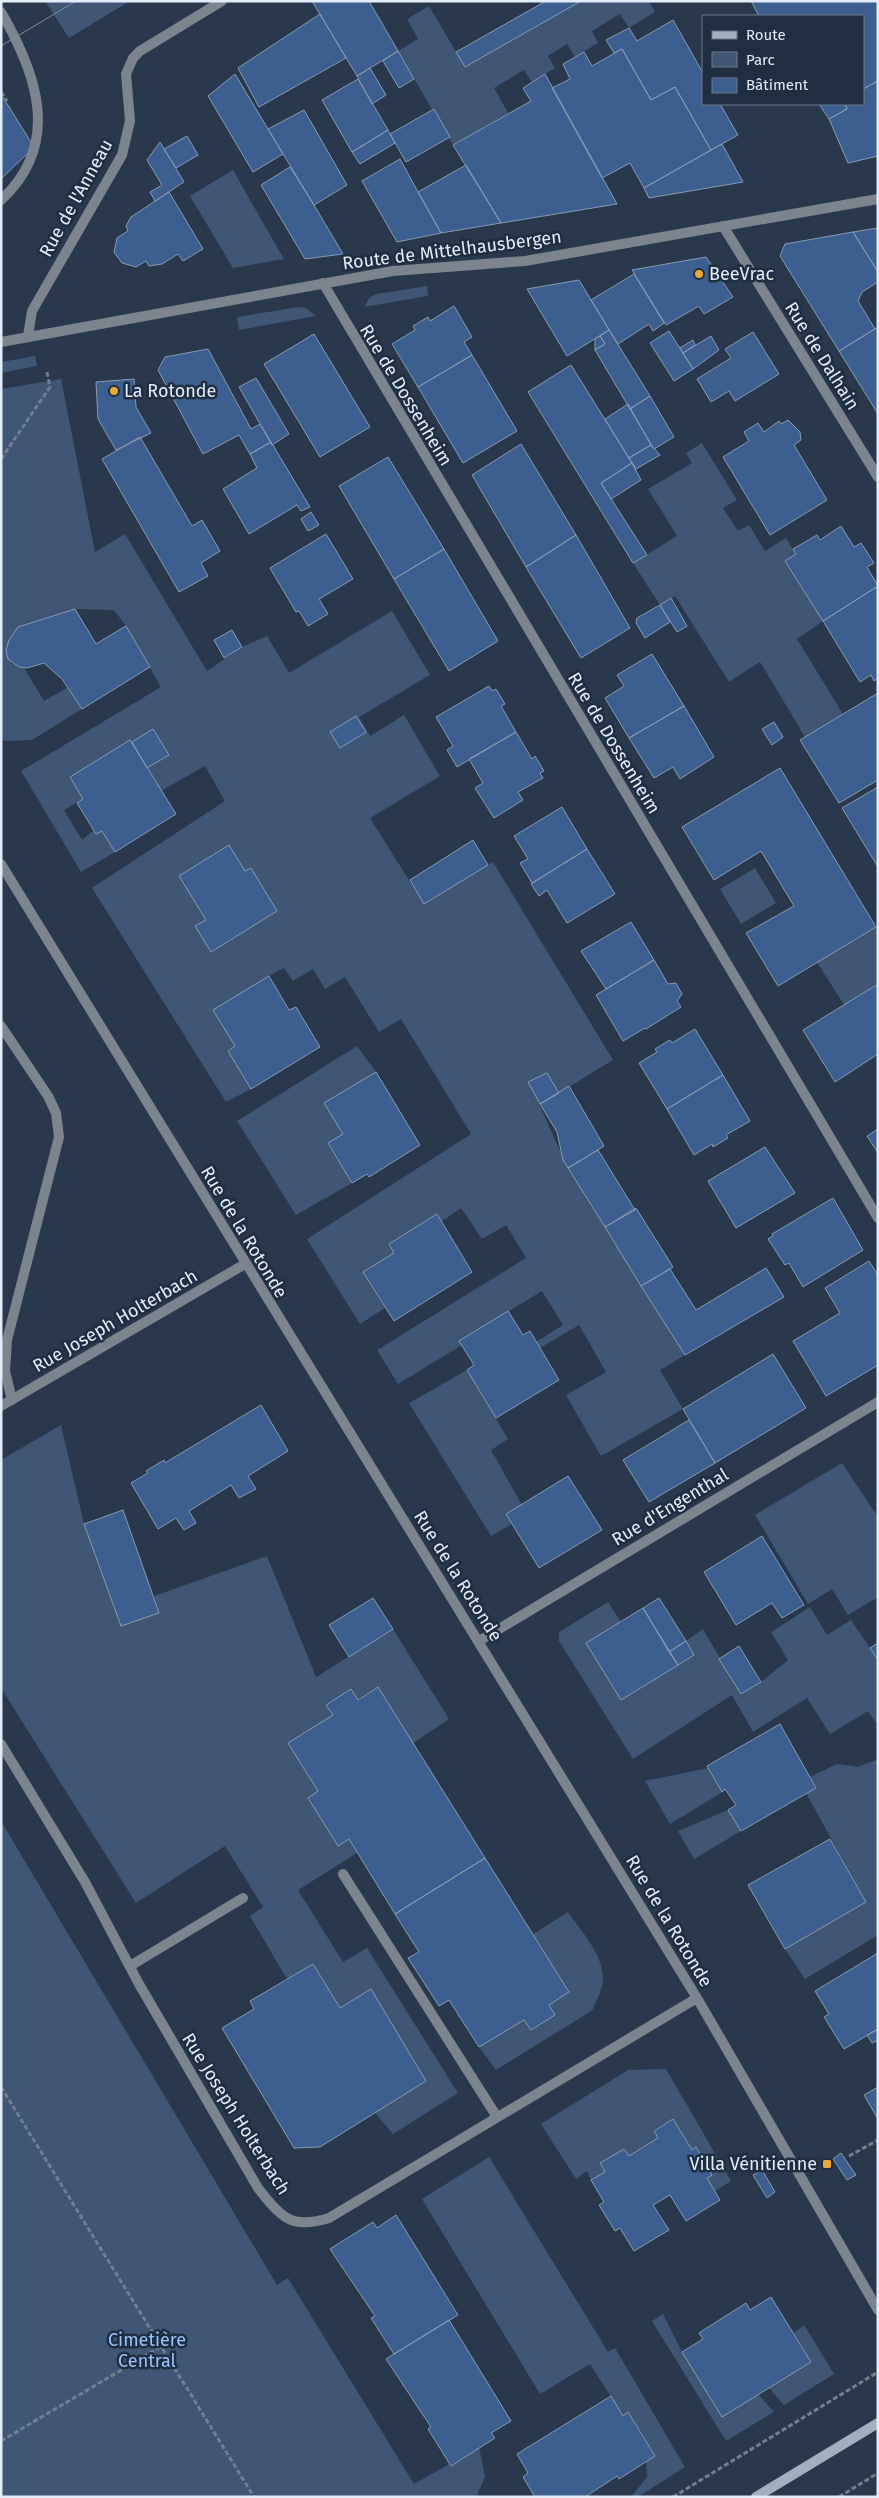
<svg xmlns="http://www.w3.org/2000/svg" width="879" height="2498" viewBox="0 0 879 2498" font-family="'Fira Sans',sans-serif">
	<rect width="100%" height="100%" fill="#29384c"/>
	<!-- green -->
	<path fill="#405675" d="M45,1h85l-61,37z
		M581,1h68l6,11 -26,16 -9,-14 -28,17 6,12 -23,14 -8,-13 -19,12 7,12 -23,14 -8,-12 -30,18 14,25 -55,32 -55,-94 20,-12 -11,-20 22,-13 36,61z
		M233,170l51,89 -51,9 -43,-72z
		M427,286l1,10 -64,11 6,-10 7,-3z
		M299,307l7,1 10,8 -77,14 -2,-13z
		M35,356l2,10 -36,7v-11z
		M61,379l34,173 30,-18 82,137 35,-24 25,-11 22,37 103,-62 38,64 -71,42 11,19 34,-21 36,61 -70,42 54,86 69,-42 120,198 -54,33 -12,-20 -18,9 39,86 117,187 -25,15 23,39 -82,47 -35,-61 40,-23 -27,-47 -39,23 -4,-6 27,-17 -21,-34 -82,50 2,4 -64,39 -21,-34 149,-92 -20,-33 -24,14 -21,-31 -20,14 -5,-7 -47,29 5,9 -31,19 22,36 -25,16 -53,-85 164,-105 -70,-115 -22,13 -34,-55 -20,12 -12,-20 -20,12 -9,-13 -15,8 -34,70 -7,4 23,39 -25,13 -134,-214 133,-87 -20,-35 -44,25 -14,-23 22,-13 -16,-26 -21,13 -2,-2 -60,37 13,22 -19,11 18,30 12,-10 8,1 13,21 -34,20 -60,-101 140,-84 -35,-61 -12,-16 -39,-1 -58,22 -8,9 -3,10 5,13 13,5 20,33 24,-14 14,22 -50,31 -28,1 -3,-5v-347z
		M702,443l35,57 -14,8 15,23 11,-6 16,26 21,-13 10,16 -10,7 37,60 -26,18 46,75 -38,23 -45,-75 -31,20 -54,-86 -15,9 -27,-42 44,-27 -29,-47 44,-26 -6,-10z
		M755,868l21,35 -35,21 -21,-35z
		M878,926v58l-34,21 -27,-43z
		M357,1046l19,26 -51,31 18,31 -15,10 24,39 -56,32 -59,-94z
		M467,1370l41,69 -17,11 31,55 -16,9 6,10 -21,12 -82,-133z
		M61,1425l23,99 37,102 38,-13 -5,-17 113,-40 49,121 77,-48 56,90 -36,24 -36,-56 -44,28 -15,76 -10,7 30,47 11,-6 8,14 -59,37 45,72 24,-14 91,145 -65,41 -18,-21 -35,-105 -27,-44 -26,15 -37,-63 13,-9 -38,-61 -89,57 -135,-215v-228z
		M842,1463l36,54v80l-30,18 -16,-26 -24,15 -53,-89z
		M608,1602l13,20 -35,21 35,57 73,-45 -8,-14 17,-12 38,65 20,-12 27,-22 -17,-28 39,-25 17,28 24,-15 27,40v66l-10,-15 -38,23 -23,-36 -54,34 -21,-37 -99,64 -74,-118v-9z
		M878,1759v176l-73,44 -20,-30 81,-47 -60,-109 10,-5 -6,-11 27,-13 21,3z
		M708,1768l13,23 5,-1 -56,34 -25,-43z
		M728,1810l13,21 -47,28 -16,-28z
		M1,1821l276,464 11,-7 126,206 65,-37 6,30 -9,20h-475z
		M568,1912c13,19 34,41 35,65 1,10 -7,23 -10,33l-97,60 -17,-23 45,-27 7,10 24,-15 -6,-10 20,-13 -36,-58z
		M666,2069l65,112 -16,10 -8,-13 5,-3 -16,-28 -4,3 -19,-31 -19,11 4,8 -29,18 -5,-7 -23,14 4,9 -14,8 -4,-9 -11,8 -35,-55 87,-54z
		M489,2157l119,195 7,-4 70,119 -47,30h-7l16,-20 -1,-15 9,-6 -26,-43 -6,3 -33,-52 -50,30 -118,-195z
		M663,2314l19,38 40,64 36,-22 16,18 -48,29 -74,-120z
		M804,2325l30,49 -50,31 -15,-17 42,-26 -17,-29z"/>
	<!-- building -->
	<path fill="#3d5f8f" stroke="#899bb3" d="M312,1h57l29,50 -41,25z
		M546,1h35l-116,66 -9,-15z
		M751,1h127v80l-15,8v-73h-104z
		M320,14l26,44 -87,49 -21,-39z
		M673,20l30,53v31h17l18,31 -27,15 -36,-63 -24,13 -29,-51 -8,4 -8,-13 23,-12 8,13z
		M622,49l29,51 24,-13 36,63 -67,38 -14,-25 -28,15 -50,-90 18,-9 -7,-15 21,-12 8,14z
		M398,51l16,28 -15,9 -16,-27z
		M370,68l16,27 -14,9 -15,-28z
		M235,74l48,80 -30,18 -45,-76z
		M545,74l72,130 -116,19 -48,-78 78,-44 -8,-13z
		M358,79l30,51 -36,22 -30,-52z
		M878,81v75l-30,7 -19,-44 18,-10 -2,-5h18v-15z
		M1,94l33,53 -33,32z
		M819,104h26l2,5 -18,10z
		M434,109l16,28 -44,25 -16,-28z
		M304,110l43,75 -33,20 -46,-76z
		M388,130l7,13 -35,21 -8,-12z
		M187,136l11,19 -22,13 -12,-19z
		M160,142l24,40 -29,19 -5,-9 12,-7 -15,-25z
		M722,144l21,38 -94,16 -5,-10z
		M400,159l18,33 23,41 -44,9 -35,-61z
		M466,165l35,58 -60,10 -23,-41z
		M290,167l24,38 29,49 -38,5 -44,-74z
		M169,192l34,57 -20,12 -5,-7 -16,10 -13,2 -3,-5 -10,6 -14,-4 -8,-11 3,-14 11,-7 -2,-5 5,-9z
		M878,228v44l-25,-40z
		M853,232l25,40v10l-16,10 -4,9 17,28 -36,22 -59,-95 5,-12z
		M706,257l27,40 -29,17 -5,-8 -33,19 -34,-55z
		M634,274l30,49 -11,8 -4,-7 -31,20 -27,-44z
		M579,280l30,50 -42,26 -40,-67z
		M454,306l18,31 -8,5 8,13 -54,32 -26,-43 23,-14 -2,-4 15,-9 2,4z
		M878,327v87l-39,-63z
		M609,330l41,66 -20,13 -35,-59 10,-6 -5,-8z
		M669,331l24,38 -19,12 -24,-38z
		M753,332l26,42 -44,27 -6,-10 -18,11 -14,-23 34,-21 -6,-9z
		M314,334l56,93 -50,30 -56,-93z
		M600,336l5,8 -10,6v-11z
		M711,336l8,14 -26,19 -10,-16z
		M693,340l2,5 -12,8 -3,-5z
		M208,349l43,80 9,-5 11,18 -21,12 -11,-19 -36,19 -45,-84 7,-13z
		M472,355l45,76 -54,32 -45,-76z
		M571,365l61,98 -31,20 46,72 -14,8 -105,-171z
		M256,378l33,56 -17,11 -33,-58z
		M134,379l2,28 15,26 -35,17 -18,-31 -2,-37z
		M650,396l24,41 -20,12 -24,-40z
		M628,404l23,41 -22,13 -24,-39z
		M788,420l12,12 1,8 -7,5 33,55 -57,35 -47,-78 26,-16 -5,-9 14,-9 6,9 15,-11 2,3z
		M140,437l52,89 10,-6 18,31 -19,12 7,13 -29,16 -77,-133z
		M271,442l39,65 -9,4 -4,-6 -48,29 -26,-45 34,-21 -7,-14z
		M521,444l55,91 -50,32 -54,-92z
		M651,445l9,10 -24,14 -7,-11z
		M388,457l56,92 -50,30 -55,-93z
		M632,463l9,17 -30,19 -10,-16z
		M311,512l8,13 -11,6 -7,-12z
		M841,526l13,21 7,-4 13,20 -7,4 11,19 -55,35 -38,-60 11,-7 -3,-5 24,-14 3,5z
		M326,534l27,45 -34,20 9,15 -20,12 -9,-15 -3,1 -26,-44z
		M576,535l54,93 -49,30 -55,-91z
		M444,549l54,92 -49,30 -55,-92z
		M878,586v92l-4,3 -3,-6 -11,7 -37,-61z
		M671,598l16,28 -10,6 -17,-27z
		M660,605l10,17 -25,16 -9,-15 1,-5z
		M75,609l21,35 30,-18 24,41 -68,42 -20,-30 -18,-16 -17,5 -8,-1 -11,-8 -2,-9 3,-10 9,-13z
		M232,630l10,17 -18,11 -10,-18z
		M652,654l32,52 -55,32 -24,-40 19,-12 -7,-11z
		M489,686l3,5 4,-2 9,15 -4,2 15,26 -59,35 -10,-17 6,-4 -17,-29z
		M878,693v87l-39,23 -39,-63z
		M684,706l30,51 -34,22 -7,-12 -19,11 -25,-40z
		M356,716l10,16 -26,16 -10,-16z
		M774,722l9,15 -11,8 -10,-16z
		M153,729l16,26 -22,13 -15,-26z
		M516,732l16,27 3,-3 9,15 -4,2 3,5 -25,14 5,8 -29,18 -19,-30 8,-5 -14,-24z
		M130,740l46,74 -61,38 -13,-21 -6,3 -19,-31 6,-4 -13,-22z
		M780,768l96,159 -98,59 -32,-53 48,-27 -33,-55 -47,29 -32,-53z
		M878,787v80l-36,-59z
		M562,807l25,42 -55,34 -12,-20 8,-4 -14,-23z
		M473,840l15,25 -64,39 -14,-24z
		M229,845l16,26 6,-3 26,43 -66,41 -16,-26 11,-6 -27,-44z
		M587,849l28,45 -48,29 -20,-33 -8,6 -8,-12z
		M631,922l23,38 -48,29 -25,-38z
		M654,960l14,24 8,-1 6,11 -5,7 4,6 -35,22 -1,-1 -22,13 -27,-46z
		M269,976l20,34 7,-3 24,40 -69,42 -23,-38 7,-5 -22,-36z
		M878,984v70l-43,28 -32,-52z
		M695,1029l28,46 -56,34 -28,-46 18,-11 -2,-3 15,-9 2,3z
		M376,1072l44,73 -51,32 -2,-3 -15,9 -24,-40 15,-9 -19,-31z
		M547,1073l12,20 -19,11 -12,-22z
		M723,1075l27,46 -24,14 2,3 -15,9 -1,-3 -18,11 -27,-46z
		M569,1086l35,60 -36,22 -5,-8 -6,-28 -17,-28z
		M878,1129v24l-11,-17z
		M765,1147l30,46 -59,35 -28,-47z
		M598,1150l37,60 -30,17 -37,-59z
		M833,1198l30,52 -60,37 -14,-24 -4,2 -17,-26 5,-3 -1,-2z
		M636,1208l37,59 -32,19 -36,-59z
		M437,1214l35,58 -78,49 -31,-49 31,-19 -5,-9z
		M869,1261l9,14v90l-52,31 -33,-55 47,-28 -15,-25z
		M766,1268l18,29 -99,58 -44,-69 29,-17 26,41z
		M508,1311l15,24 7,-4 29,49 -63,38 -29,-48 7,-5 -15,-24z
		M773,1354l33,54 -91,55 -32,-54z
		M261,1405l27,46 -40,25 8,13 -17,9 -8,-13 -42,26 7,12 -12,7 -8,-12 -18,11 -27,-46 17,-10 -2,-2 18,-11 1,3z
		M689,1420l26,43 -66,39 -26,-42z
		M568,1476l34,54 -63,38 -33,-54z
		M123,1510l36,103 -38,13 -37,-102z
		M762,1536l42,69 -22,13 -10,-15 -36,22 -32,-53z
		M373,1598l20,31 -44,28 -20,-32z
		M659,1598l27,43 -17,11 -26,-44z
		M643,1608l35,57 -57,35 -35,-57z
		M686,1641l8,14 -16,10 -9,-13z
		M878,1643v17l-8,-12z
		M739,1646l22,36 -20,12 -22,-35z
		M378,1687l107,171 -90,56 -46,-75 -11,7 -30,-48 10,-7 -30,-48 45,-28 -7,-10 25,-16 7,11z
		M780,1724l36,64 -75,43 -13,-21 8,-5 -11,-16 -3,3 -15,-26z
		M830,1839l36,63 -81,47 -37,-64z
		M485,1858l84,134 -20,13 6,10 -24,15 -7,-10 -45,27 -30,-47 -10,6 -31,-48 11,-6 -24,-38z
		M878,1953v76l-34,20 -20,-32 5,-3 -14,-23z
		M313,1964l27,44 31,-19 55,92 -106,66 -26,1 -72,-120 32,-19 -4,-8z
		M878,2029v11l-6,3 -5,-8z
		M878,2087v32l-14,-24z
		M673,2119l19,31 4,-3 16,28 -5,3 13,22 -34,21 -16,-26 -17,10 16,25 -35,21 -14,-23 -5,3 -16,-26 5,-3 -13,-22 14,-8 -5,-9 24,-14 5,7 29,-18 -4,-7z
		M841,2153l15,22 -9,5 -14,-21z
		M762,2170l13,22 -8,6 -14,-23z
		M396,2215l62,100 -64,39 -23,-36 4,-2 -45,-67 43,-27 4,6z
		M771,2297l40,65 -89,55 -40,-65 21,-13 -4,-6 47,-30 4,7z
		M449,2320l62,101 -20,12 4,5 -44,28 -23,-37 3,-2 -45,-68z
		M611,2396l12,20 5,-4 27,44 -36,23 -2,-3 -32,21h-50l-12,-20 5,-4 -11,-19z"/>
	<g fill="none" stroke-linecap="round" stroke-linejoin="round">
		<!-- path -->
		<path stroke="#727f90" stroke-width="3" stroke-dasharray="5 2.5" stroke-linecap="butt" d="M1,92l6,9
			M1,459l49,-72 -3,-15
			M1,2087l253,410
			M849,2156l29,-16
			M1,2441l161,-95
			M673,2497l205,-125
			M839,2497l39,-24"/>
		<!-- service -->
		<path stroke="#7c848e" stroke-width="10" d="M1,12c36,62 61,132 0,188
			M1,1026l47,70 8,17 3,24 -52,203 -2,31 7,29
			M343,1874l154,243
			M130,1966l113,-68"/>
		<!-- minor -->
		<path stroke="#7c848e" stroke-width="10" d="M723,226l155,251
			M323,283l555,935
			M28,336l4,-25 90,-156 8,-34 -4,-47 7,-16 7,-7 82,-50
			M1,864l696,1134 181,312
			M1,1406l244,-142
			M479,1641l399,-239
			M1,1744l84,138 54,102 119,204c23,29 33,42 71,30l368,-220"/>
		<!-- tertiary -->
		<path stroke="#7c848e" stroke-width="10" d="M1,342l392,-71 132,-10 353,-62"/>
		<!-- secondary -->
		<path stroke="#a2afbf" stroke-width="10" d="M756,2497l122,-74"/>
		<!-- tram -->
		<path stroke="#838fa0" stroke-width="1" d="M1,4l4,-3
			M1,46l75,-45"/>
	</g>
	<!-- markers -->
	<g fill="#eba939" stroke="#1f2e41" stroke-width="2">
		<circle cx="699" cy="274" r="5"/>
		<circle cx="114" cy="391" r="5"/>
		<rect x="822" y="2159" width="10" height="10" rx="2.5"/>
	</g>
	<g text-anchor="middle" stroke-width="5" stroke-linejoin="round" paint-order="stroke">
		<!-- street labels -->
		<g font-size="18" fill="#e3ecf9" stroke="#1f2e41">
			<text transform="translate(76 198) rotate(-61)" y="6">Rue de l'Anneau</text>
			<text transform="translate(452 250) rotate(-7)" y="6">Route de Mittelhausbergen</text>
			<text transform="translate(822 356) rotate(58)" y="6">Rue de Dalhain</text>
			<text transform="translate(406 395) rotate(59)" y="6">Rue de Dossenheim</text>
			<text transform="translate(614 743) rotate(59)" y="6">Rue de Dossenheim</text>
			<text transform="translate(244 1232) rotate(59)" y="6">Rue de la Rotonde</text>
			<text transform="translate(115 1321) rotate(-30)" y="6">Rue Joseph Holterbach</text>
			<text transform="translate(670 1507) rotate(-31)" y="6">Rue d'Engenthal</text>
			<text transform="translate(458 1576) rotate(58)" y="6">Rue de la Rotonde</text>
			<text transform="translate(669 1921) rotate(59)" y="6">Rue de la Rotonde</text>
			<text transform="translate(236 2114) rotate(58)" y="6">Rue Joseph Holterbach</text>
		</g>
		<!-- poi labels -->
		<g font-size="18" fill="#e3ecf9" stroke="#1f2e41" text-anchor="start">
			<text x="709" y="280">BeeVrac</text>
			<text x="124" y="397">La Rotonde</text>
			<text x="817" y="2170" text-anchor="end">Villa Vénitienne</text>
		</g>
		<!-- park labels -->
		<g font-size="18" fill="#9ac4fd" stroke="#1f2e41">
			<text x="147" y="2346">Cimetière<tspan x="147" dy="21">Central</tspan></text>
		</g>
	</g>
	<!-- border -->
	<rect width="879" height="2498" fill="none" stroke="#e3ecf9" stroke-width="5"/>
	<!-- legend -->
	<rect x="702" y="15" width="162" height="90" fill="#1f2e41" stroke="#6d7a8b"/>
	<rect x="712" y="31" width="25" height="8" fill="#a2afbf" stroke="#6d7a8b"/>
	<text x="746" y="40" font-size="15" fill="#e3ecf9">Route</text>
	<rect x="712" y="52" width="25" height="15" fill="#405675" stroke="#6d7a8b"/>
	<text x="746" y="65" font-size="15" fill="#e3ecf9">Parc</text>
	<rect x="712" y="78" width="25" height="15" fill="#3d5f8f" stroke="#6d7a8b"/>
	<text x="746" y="90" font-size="15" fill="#e3ecf9">Bâtiment</text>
</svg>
